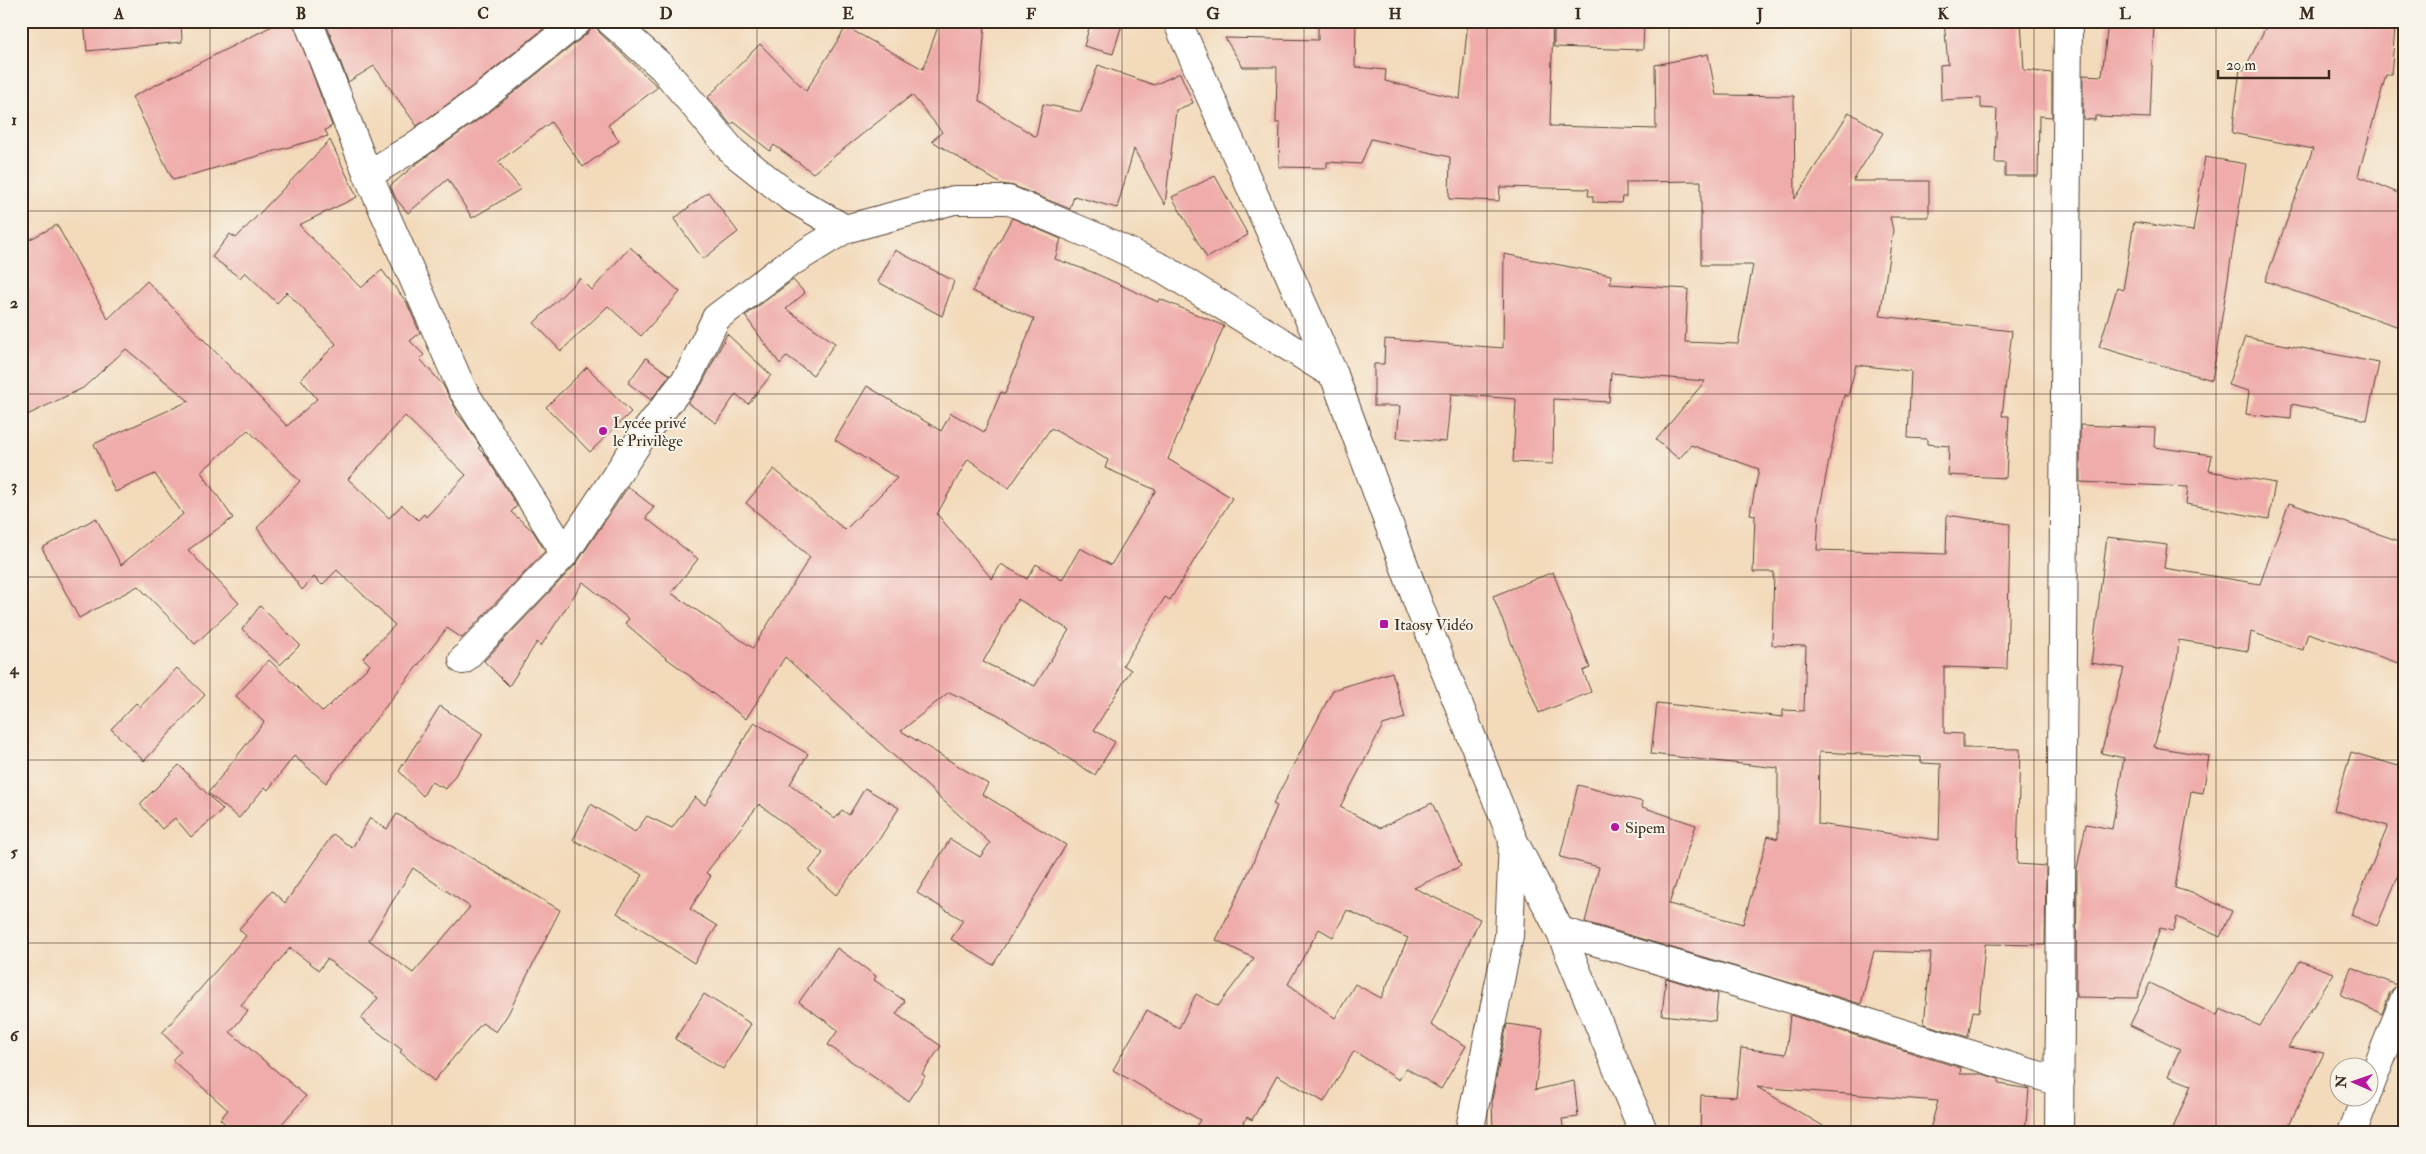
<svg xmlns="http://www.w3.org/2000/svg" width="2426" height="1154" viewBox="0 0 2426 1154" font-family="'IM FELL Double Pica',serif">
	<rect width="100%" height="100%" fill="#f7f3e8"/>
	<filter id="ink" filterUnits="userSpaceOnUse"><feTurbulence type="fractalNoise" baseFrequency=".02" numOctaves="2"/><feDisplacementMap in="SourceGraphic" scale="10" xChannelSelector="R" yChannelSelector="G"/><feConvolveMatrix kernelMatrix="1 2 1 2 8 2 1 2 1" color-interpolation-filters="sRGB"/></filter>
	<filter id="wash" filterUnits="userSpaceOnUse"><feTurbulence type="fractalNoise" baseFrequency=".0096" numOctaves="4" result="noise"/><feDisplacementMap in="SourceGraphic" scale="20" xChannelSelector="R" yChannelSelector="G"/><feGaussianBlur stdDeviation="1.12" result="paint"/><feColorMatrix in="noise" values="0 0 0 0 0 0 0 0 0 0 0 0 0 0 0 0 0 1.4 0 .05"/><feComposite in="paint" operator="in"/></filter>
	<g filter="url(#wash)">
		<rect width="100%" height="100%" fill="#f3dabb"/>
		<g id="blocks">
			<!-- building -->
			<path fill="#efacaa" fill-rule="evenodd" d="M84,21h97l1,21 -95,9z
				M282,21h11l39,105 -7,4 3,6 -155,44 -41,-83z
				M325,21h228l-80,65 -56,40 -43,-60 -26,16z
				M593,21l7,12 58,54 -50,38 11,16 -36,26 -32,-45 -53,40 23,27 -49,29 -24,-39 -40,34 -12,-14 -6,-13 26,-22 76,-54 96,-77z
				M940,21l45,3 -6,77 57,36 7,-33 38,8 17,-47 56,20 26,-12 13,30 -17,7 -11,95 -31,-56 -17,59 -43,-12 -4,13 -56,-23 -13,-2 -69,-43 10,-9 -30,-37 -99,78 -39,-28 -4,6 -36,-29 -3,3 -23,-28 52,-53 46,47 40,-64 77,42z
				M1091,21h32l-10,33 -29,-8z
				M1318,21h38l-1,46 31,3 -1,11 75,18 8,-78h85l-3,105 106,3 -1,-64 53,-11 8,41 78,1 1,103 54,-87 34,21 -30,48h76v36h-39l3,13 -13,86 132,15 -10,85h7l-3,62 -58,-3 1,-29 -22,-2v-5l-19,-1 3,-67 -55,-6 -8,31 -4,-1 -14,60 -11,57 -2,38 129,4 1,-39 63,9 -3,145 -63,-2v66l19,1v14l57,1 -3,115 29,2 -1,79 -60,-1 -6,68 -6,-1 -5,26 -44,-13 7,-71 -57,-2 -13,53 -276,-82 14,-55 -39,-10 18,-72 65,17 -1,5 54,18 -27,79 74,20 25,-88 10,3v-71l-127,-14 6,-51 126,14v-7l21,1 2,-65 -34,-1 2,-73h-21l2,-57 -5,-1 9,-45 -68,-24 -12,14 -23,-19 49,-59 -94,-8 -2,29 -55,-3 -1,65 -40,-2 3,-63 -65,-5 -5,48 -49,-4 3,-32h-26v-42h10l1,-25 118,9 1,-94 107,21 -1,9 78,5 -3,53 53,2 15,-79h-52v-84l-75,1v15h-4l-1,6 -28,-1v-6h-5l1,-7 -89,-2 -1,14 -50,-2 1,-42 -79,-18 -10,25 -34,-2v6l-48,-1 1,-44h-4l1,-56h-34l-18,-29 93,2zM1819,752l102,5v6l20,1 -2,76 -121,-16z
				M1554,21h90l-1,29 -89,-3z
				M1944,21h77l3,49 28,3v44l-13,-1 -1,60h-33v-13h-10l2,-54 -16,-1v-10l-40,2 -1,-35 8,-1z
				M2108,21h46l-4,97 -55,-2v4l-12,-1v-44l19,1z
				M2269,21h120l-2,6 8,1 -4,47h-5l-28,101 47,20v133l-140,-48 48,-132 -81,-16 8,-64 4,1z
				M330,140l27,57 -58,28 62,63 21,-18 25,33 13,30 -10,8 14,14 -4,4 23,26 14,26 -1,1 9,11 15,23 -2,2 7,7 32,51 -6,6 22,19 12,20 -83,87 -15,-10 -121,155 -32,-27 -26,34 -3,-3 -26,31 -31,-25 56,-71 -28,-26 33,-36 54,52 47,-47 -7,-7 32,-33 -58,-55 -15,15 -8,-8 -12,13 -45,-62 43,-47 -52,-51 -47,42 32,46 -45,32 51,53 -44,41 -57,-58 -59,32 -37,-70 54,-30 25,47 62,-51 -28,-40 -40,18 -21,-48 95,-43 -63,-52 -43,39 -62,30v-174l36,-19 51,94 39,-38 140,145 30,-27 -16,-20 35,-35 -49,-52 -10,11 -32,-31 -5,6 -28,-21 18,-23 6,4zM405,416l61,59 -40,42 -2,-3 -6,6 -16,-15 -13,13 -41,-39z
				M2205,157l41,7 -34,216 -113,-33 18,-59 6,2 11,-68 59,9z
				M1215,176l33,59 -41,23 -35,-61z
				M708,192l30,40 -35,27 -29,-40z
				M1012,218l49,21 -6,20 37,13 66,30 2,-3 64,27 -56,133 64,39 -62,102 -5,-3 -42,68 8,5 -37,60 21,12 -20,33 -98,-61 -48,-22 -48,39 87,53 -6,10 84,51 -73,120 -42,-26 12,-19 -46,-27 33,-54 30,18 10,-14 -205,-186 -39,62 -85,-65 -36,-31 4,-4 -46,-37 -42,64 -4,-4 -28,44 -25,-25 92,-97 52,-77 26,20 -8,11 52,41 -27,34 82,55 57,-91 -64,-54 28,-34 71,61 52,-52 -62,-38 32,-54 74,45 10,-18 33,19 17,-40 4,2 29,-75 -62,-28zM1051,428l57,32 -3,8 51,22 -45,75 -31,-17 -18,32 -26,-16 -9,15 -26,-15 -9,15 -55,-65 31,-55 41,29zM1018,599l51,31 -34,56 -52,-24z
				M630,247l50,45 -39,44 -33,-30 -47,45 -27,-28 46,-45 12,12z
				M895,250l59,31 -12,35 -64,-34z
				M793,280l12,13 -19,16 49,34 -22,32 -26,-19 -7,8 -35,-48z
				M727,334l44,41 -23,29 -12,-10 -20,29 -28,-20 14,-19z
				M2245,337l134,26 -12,57 -75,-16 -1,15 -45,-5 3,-23 -21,-6z
				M646,358l24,17 -19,25 -23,-17z
				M587,367l44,45 -41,40 -44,-45z
				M2080,425l75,3 -1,19 58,8 -3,16 66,12 -6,36 -83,-15 2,-17 -108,-5z
				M2289,503l116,40v122l-97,-32 -5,17 -52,-18 -3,19 -69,-11 -2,20 -23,87 55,9 -6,37 -12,-2 -16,97 20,6 37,17 -12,26 -43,-20 -4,14 -13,-3 -23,70 -61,-1 1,-129 9,-44 26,5 12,-71 -23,-5 23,-85 -33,-5 16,-126 60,8 -3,23 96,16z
				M1553,572l37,96 -7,3 8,21 -52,21 -46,-117z
				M260,606l40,39 -20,20 -38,-36z
				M177,668l28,27 -61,66 -33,-32 25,-26 4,4z
				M1392,672l13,46 -22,7 -43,82 40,21 52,-25 29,63 -47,22 66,31 -49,106 35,21 -25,43 -35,-21 -7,12 -45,-29 -30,51 -47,-27 -25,45 -5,-3 -10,16h-45l8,-13 -87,-50 34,-60 32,18 17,-34 22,12 36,-48 -38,-18 35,-73 26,-61 -4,-2 60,-114zM1347,910l61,28 -27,60 -26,-14 -20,34 -47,-34 31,-55 14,8z
				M440,706l43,28 -37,55 -15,-7 -8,14 -24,-25z
				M754,722l54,32 -18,30 45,35 7,-9 7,5 16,-27 34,20 -19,30 -44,57 -27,-24 14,-18 -64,-49 -53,69 5,3 -21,33 27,17 -23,37 -77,-50 26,-38 -70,-35 18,-36 44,28 12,-16 25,12 23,-31 10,8z
				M2351,752l54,16v92l-28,66 -26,-11 37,-89 -54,-16z
				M179,765l44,45 -32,27 -16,-19 -13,11 -22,-25z
				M397,814l163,96 -52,104 -12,18 -14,-9 -48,58 -34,-29 2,-2 -41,-31 17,-21 -51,-39 -8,11 -29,-22 -49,57 7,6 -18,21 76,64 -32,37h-38l-16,-14 8,-9 -56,-50 9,-9 -19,-18 84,-97 -7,-7 14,-16 19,-22 13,12 48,-69 19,14 18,-30 17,11zM413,868l57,39 -57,66 -44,-33z
				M837,948l39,28 -2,4 31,21 -9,13 45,32 -19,28 3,2 -17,25 -80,-56 10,-15 -39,-28z
				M2300,961l34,12 -46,74 36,6 -39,80h-114l20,-48 -23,-9 12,-27 -50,-24 20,-42 67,33 3,-7 40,17z
				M2351,967l46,18 -7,7 -8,22 -41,-19z
				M1666,978l52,16 -3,27 -53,-6z
				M704,994l47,30 -28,45 -48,-30z
				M1790,1015l171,53 -1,6h23l16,5v5l30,5 -4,44h-96l9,-32 -181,-14 78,46h-135l1,-38 35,2 5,-49 45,6z
				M1507,1024l36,5 -8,61 39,-9 4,36 -16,2 2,14h-71l-1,-34z"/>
		</g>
	</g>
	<g filter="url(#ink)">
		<use href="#blocks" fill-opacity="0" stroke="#574436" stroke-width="1"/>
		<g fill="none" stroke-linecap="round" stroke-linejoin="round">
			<defs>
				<path id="street" d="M308,21l60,154 94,214 103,164 -102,107
					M610,21l52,46 71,85 57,45 55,32
					M368,175l47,-29 67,-48 96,-77
					M565,553l80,-121 43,-55 28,-59 72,-54 57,-35 109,-29h54l93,39 63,30 170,106
					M1560,931l215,63 285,88
					M2368,1091l37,-93
					M1469,1133l40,-197 4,-96
					M2059,1133l9,-1112
					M2352,1133l14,-37"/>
				<path id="secondary" d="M1177,21l157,354 85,231 94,234 47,91 84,202"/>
			</defs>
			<!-- street casing -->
			<use href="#street" stroke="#574436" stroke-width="30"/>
			<!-- secondary casing -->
			<use href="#secondary" stroke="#574436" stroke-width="30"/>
			<!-- street -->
			<use href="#street" stroke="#fff" stroke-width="28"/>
			<!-- secondary -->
			<use href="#secondary" stroke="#fff" stroke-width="28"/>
		</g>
	</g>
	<!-- grid -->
	<path fill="none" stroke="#3b2a1e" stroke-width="1" stroke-opacity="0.55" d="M210,21v1112M392,21v1112M575,21v1112M757,21v1112M939,21v1112M1122,21v1112M1304,21v1112M1487,21v1112M1669,21v1112M1851,21v1112M2034,21v1112M2216,21v1112M21,211h2384M21,394h2384M21,577h2384M21,760h2384M21,943h2384"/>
	<!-- markers -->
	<g fill="#b5179e" stroke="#f7f3e8" stroke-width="2">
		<circle cx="603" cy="431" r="5"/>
		<rect x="1379" y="619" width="10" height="10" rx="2.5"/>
		<circle cx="1615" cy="827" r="5"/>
	</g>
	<g text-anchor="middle" stroke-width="4" stroke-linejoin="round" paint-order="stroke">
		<!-- poi labels -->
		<g font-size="16" fill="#3b2a1e" stroke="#f7f3e8" text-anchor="start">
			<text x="613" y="428">Lycée privé<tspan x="613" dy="18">le Privilège</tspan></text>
			<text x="1394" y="630">Itaosy Vidéo</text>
			<text x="1625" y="833">Sipem</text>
		</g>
	</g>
	<!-- margin -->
	<rect width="2426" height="1154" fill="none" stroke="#f7f3e8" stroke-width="55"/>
	<!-- north arrow -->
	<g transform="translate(2354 1082) rotate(272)"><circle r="24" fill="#f7f3e8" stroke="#aca397"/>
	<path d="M0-4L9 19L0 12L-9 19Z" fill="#b5179e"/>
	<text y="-8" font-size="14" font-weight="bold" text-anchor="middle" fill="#3b2a1e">N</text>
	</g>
	<!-- scale -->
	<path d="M2218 70v8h111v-8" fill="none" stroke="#3b2a1e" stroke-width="2.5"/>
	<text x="2226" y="70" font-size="15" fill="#3b2a1e" stroke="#f7f3e8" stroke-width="4" paint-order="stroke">20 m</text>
	<rect x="28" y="28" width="2370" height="1098" fill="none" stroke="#3b2a1e" stroke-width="2"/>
	<g font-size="16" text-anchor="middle" font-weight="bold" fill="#3b2a1e">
		<text x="119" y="19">A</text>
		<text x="301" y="19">B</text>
		<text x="483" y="19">C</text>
		<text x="666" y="19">D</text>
		<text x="848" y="19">E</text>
		<text x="1031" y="19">F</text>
		<text x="1213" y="19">G</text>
		<text x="1395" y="19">H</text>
		<text x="1578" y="19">I</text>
		<text x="1760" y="19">J</text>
		<text x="1943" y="19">K</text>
		<text x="2125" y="19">L</text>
		<text x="2307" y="19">M</text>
		<text x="14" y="125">1</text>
		<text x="14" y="308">2</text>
		<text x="14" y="491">3</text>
		<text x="14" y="674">4</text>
		<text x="14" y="857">5</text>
		<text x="14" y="1041">6</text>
	</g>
</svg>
